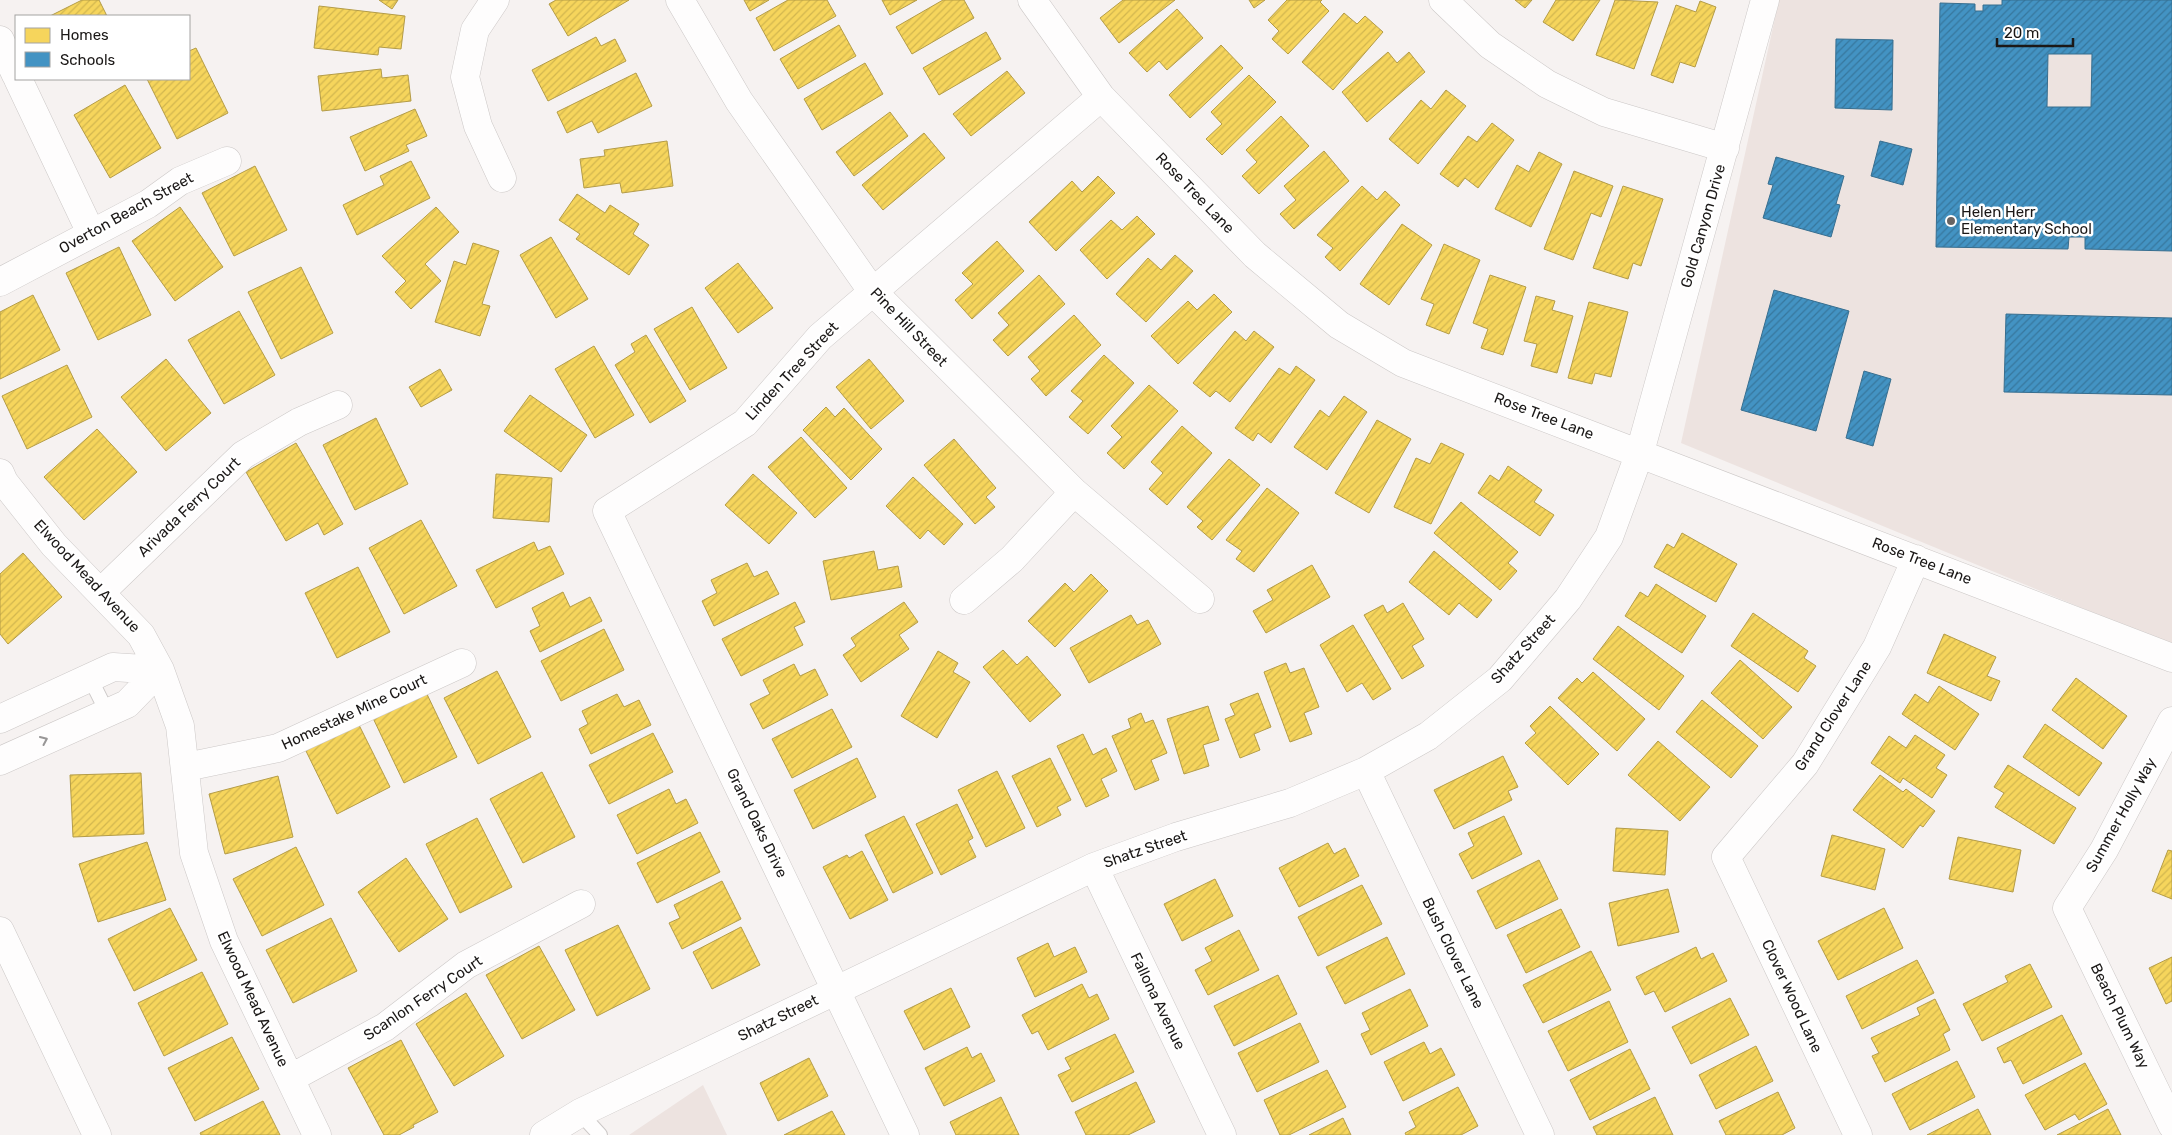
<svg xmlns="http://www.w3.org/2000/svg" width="2172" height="1135" viewBox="0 0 2172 1135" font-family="Rubik,sans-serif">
	<defs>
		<pattern id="homes-hatch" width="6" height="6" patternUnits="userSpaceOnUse" patternTransform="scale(1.25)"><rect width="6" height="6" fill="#f6d55c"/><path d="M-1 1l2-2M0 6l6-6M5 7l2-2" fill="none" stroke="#d2b64f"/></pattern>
		<pattern id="schools-hatch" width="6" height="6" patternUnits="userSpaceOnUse" patternTransform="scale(1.25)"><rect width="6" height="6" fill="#4393c3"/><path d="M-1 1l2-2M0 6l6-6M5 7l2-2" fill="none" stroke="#37779d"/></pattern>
	</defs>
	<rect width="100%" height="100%" fill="#f6f2f1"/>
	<!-- built -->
	<path fill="#ede3e0" d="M1779,0h393v645l-491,-202z
		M703,1085l24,50h-98z"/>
	<!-- homes -->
	<path fill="url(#homes-hatch)" stroke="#b49c47" d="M82,0h17l8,16h-57z
		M379,0h19l-6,9z
		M556,0h73l-61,36 -19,-32z
		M744,0h25l-19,11z
		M788,0h39l9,16 -62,35 -18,-33z
		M882,0h35l-27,15z
		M943,0h21l10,18 -62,36 -16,-27z
		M1123,0h52l-56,43 -19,-25z
		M1249,0h16l-11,8z
		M1287,0h35l-2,2 9,9 -41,43 -16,-15 7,-8 -11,-11z
		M1515,0h17l-7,8z
		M1556,0h44l-27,41 -30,-19z
		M1615,0l43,2 -24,67 -38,-14z
		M1700,1l16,6 -21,60 -15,-5 -7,21 -22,-8 25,-70 20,7z
		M319,6l86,10 -4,33 -22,-2 -1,8 -64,-7z
		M1177,9l26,29 -36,32 -8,-9 -12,11 -18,-19z
		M1344,13l13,11 8,-8 18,16 -50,58 -31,-28z
		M839,25l17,31 -58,33 -18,-30z
		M986,32l15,27 -62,36 -16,-27z
		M596,37l5,9 14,-7 11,22 -78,40 -16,-31z
		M1221,45l22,23 -53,50 -21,-23z
		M196,48l32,65 -51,26 -30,-60h42v-28z
		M1388,52l9,11 12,-11 16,20 -58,50 -25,-30z
		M865,63l18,31 -61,36 -18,-31z
		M381,69l1,9 26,-3 3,26 -89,10 -4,-35z
		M1007,71l18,22 -54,43 -18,-22z
		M636,73l16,33 -54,27 -6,-12 -25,12 -10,-21z
		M1249,75l27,27 -54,53 -16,-16 16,-15 -11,-12z
		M125,85l36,63 -51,30 -36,-63z
		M1446,90l20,16 -48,58 -29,-25 32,-39 10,9z
		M415,109l12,27 -21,9 3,6 -44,20 -15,-34z
		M890,112l18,24 -54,40 -18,-24z
		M1281,116l28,30 -50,48 -17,-18 15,-14 -11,-12z
		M1492,123l22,17 -36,48 -13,-10 -7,9 -18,-13 28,-38 9,6z
		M924,133l21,25 -62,52 -21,-25z
		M667,141l6,45 -51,7 -2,-10 -36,5 -4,-29 25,-3 -1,-6z
		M1324,151l25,30 -55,48 -14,-15 16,-14 -12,-14z
		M1539,152l23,12 -31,63 -36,-18 22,-44 12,7z
		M411,161l19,37 -73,37 -14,-30 41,-20 -4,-9z
		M255,166l32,64 -53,26 -32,-63z
		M1574,171l39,15 -12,31 -10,-4 -18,47 -29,-11z
		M1098,176l17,17 -59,58 -27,-29 43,-41 10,11z
		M1362,186l15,14 8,-9 15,14 -60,66 -15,-14 8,-9 -16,-13z
		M1623,186l40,13 -22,67 -8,-3 -5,16 -35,-11z
		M577,194l28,19 5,-8 29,19 -6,10 16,11 -20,30 -53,-36 4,-5 -21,-14z
		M180,207l43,60 -48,34 -43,-60z
		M436,207l23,25 -34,32 16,17 -30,28 -16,-17 11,-11 -24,-25z
		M1137,216l18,18 -48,45 -27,-29 31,-30 11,10z
		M1402,224l30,21 -43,60 -29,-21z
		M551,237l37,62 -32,19 -36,-63z
		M997,241l27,30 -52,48 -17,-19 18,-16 -11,-11z
		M473,243l26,8 -17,53 8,2 -10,30 -45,-14 19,-61 12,4z
		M1444,244l36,16 -31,74 -23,-9 8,-21 -13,-5z
		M119,247l32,68 -53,25 -32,-67z
		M1175,255l18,16 -47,51 -30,-28 32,-36 13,12z
		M738,263l35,45 -35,25 -33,-45z
		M301,267l32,66 -52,26 -33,-67z
		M1039,275l26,29 -57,52 -15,-16 16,-15 -11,-12z
		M1490,275l36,12 -23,68 -22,-7 7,-19 -15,-6z
		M1214,294l18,18 -54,52 -27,-28 37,-35 9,9z
		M33,295l27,55 -60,29v-67z
		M1536,296l19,5 -3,9 21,6 -16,57 -26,-7 6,-22 -13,-3z
		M1589,302l39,10 -17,65 -16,-4 -3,11 -24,-6z
		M692,307l35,61 -37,22 -36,-61z
		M239,311l36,64 -51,29 -36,-64z
		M1074,315l27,30 -55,51 -15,-17 9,-8 -12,-14z
		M1235,331l11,10 8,-10 20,16 -44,55 -14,-11 -6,6 -17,-14z
		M646,335l40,66 -36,22 -35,-58 20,-13 -4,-8z
		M594,346l40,69 -39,23 -40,-69z
		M1104,355l30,28 -46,51 -19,-17 14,-16 -12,-10z
		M166,359l45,54 -45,38 -45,-54z
		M869,359l35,42 -33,28 -35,-42z
		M67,365l25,52 -65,32 -25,-53z
		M1296,366l19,14 -44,63 -13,-10 -5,8 -18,-13 44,-60 11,7z
		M440,369l12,21 -31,17 -12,-20z
		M1149,385l29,26 -54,58 -17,-16 15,-16 -11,-11z
		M530,395l57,40 -26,37 -57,-41z
		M1344,396l23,16 -40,58 -33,-23 26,-37 9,7z
		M826,407l9,10 9,-9 38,41 -31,31 -48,-50z
		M376,418l32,66 -53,26 -32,-65z
		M1377,420l34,19 -42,74 -34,-20z
		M1182,426l30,27 -45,52 -18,-16 14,-16 -12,-11z
		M97,429l40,43 -53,48 -40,-43z
		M801,437l46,51 -32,30 -47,-51z
		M954,439l42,49 -10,9 9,10 -20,17 -51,-59z
		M296,443l47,81 -19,11 -6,-12 -32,18 -40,-69z
		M1441,443l23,11 -33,70 -37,-17 22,-49 14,6z
		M1229,459l31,26 -48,55 -15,-13 6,-6 -16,-14z
		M1508,466l34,24 -8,12 20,13 -14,21 -62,-43 12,-18 9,6z
		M496,474l56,4 -3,44 -56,-4z
		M753,474l44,39 -28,31 -44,-39z
		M913,477l50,47 -19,21 -16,-15 -8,9 -34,-33z
		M1267,488l32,25 -45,59 -18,-13 6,-8 -16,-11z
		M1461,502l57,50 -10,11 9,8 -17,19 -66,-57z
		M421,520l36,66 -53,28 -35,-66z
		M1682,533l55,31 -21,38 -62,-35 13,-23 7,4z
		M534,542l4,9 12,-5 14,28 -68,34 -20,-38z
		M874,551l4,19 20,-4 4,21 -71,13 -8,-39z
		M1434,551l58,49 -15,18 -18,-15 -10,12 -40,-33z
		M23,553l39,44 -54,47 -8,-10v-60z
		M747,563l7,14 13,-6 12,23 -65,32 -12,-25 15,-8 -6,-13z
		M1312,565l18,32 -64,36 -13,-22 20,-11 -6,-10z
		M358,567l32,65 -53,26 -32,-65z
		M1091,574l17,17 -53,56 -27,-26 37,-38 9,9z
		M1656,584l50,32 -24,37 -57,-37 15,-24 8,5z
		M563,592l7,15 20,-10 12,24 -62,31 -10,-21 10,-5 -8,-18z
		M795,602l10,20 -11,5 9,18 -62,31 -19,-37z
		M904,602l14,20 -19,13 10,14 -48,33 -18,-27 13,-9 -5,-8z
		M1403,603l21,36 -12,7 12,20 -22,13 -38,-64 19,-10 4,8z
		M1753,613l55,38 -4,7 12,8 -18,26 -67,-46z
		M1131,615l6,10 11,-5 13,24 -72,39 -19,-35z
		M1353,625l38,64 -18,11 -11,-17 -15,9 -27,-47z
		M1618,626l66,50 -25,34 -66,-51z
		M604,629l20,41 -63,31 -20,-40z
		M1944,634l52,23 -9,19 13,5 -9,20 -64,-28z
		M1003,650l14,15 10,-9 34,39 -31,27 -47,-55z
		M938,651l20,12 -5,9 17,10 -33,56 -36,-22z
		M1740,660l52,47 -29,32 -52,-46z
		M1286,663l4,10 14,-5 15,39 -15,6 8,21 -22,8 -26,-70z
		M794,664l6,12 15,-7 13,26 -65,34 -13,-25 20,-10 -7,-14z
		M497,671l34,66 -53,27 -34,-66z
		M1593,672l52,47 -28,32 -59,-53 19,-20 5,5z
		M2076,678l51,38 -24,33 -51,-39z
		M1939,686l40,28 -24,36 -53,-36 13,-20 13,9z
		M425,690l32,67 -53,26 -32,-67z
		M1258,693l13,34 -17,7 6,16 -20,8 -15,-39 10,-4 -5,-11z
		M617,694l7,13 15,-7 12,25 -60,29 -12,-25 9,-5 -6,-13z
		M1702,700l56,46 -27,32 -55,-46z
		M1208,706l11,34 -16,5 6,21 -25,8 -17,-55z
		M1550,706l49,48 -31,31 -43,-42 11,-10 -6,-7z
		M832,709l20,38 -60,31 -20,-39z
		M1141,713l4,10 8,-3 14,33 -16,7 8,20 -24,10 -23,-54 19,-8 -3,-9z
		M358,723l32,64 -53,27 -32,-65z
		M2045,724l57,39 -23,33 -56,-39z
		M653,733l20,39 -64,32 -20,-39z
		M1083,734l10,21 13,-7 11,23 -16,8 8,17 -23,11 -29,-61z
		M1915,735l30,20 -9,13 11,7 -15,23 -29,-20 -3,5 -29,-20 18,-27 17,12z
		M1658,741l52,46 -30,34 -52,-46z
		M1503,756l15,31 -10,4 4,9 -58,29 -20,-39z
		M857,758l19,39 -63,32 -19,-39z
		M1050,758l21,42 -14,7 4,8 -24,12 -25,-51z
		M2008,765l68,43 -22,36 -59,-37 9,-14 -10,-6z
		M997,771l28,57 -39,19 -28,-57z
		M542,772l33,65 -52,26 -33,-64z
		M141,773l3,61 -71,3 -3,-62z
		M1880,775l23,17 3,-3 29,22 -12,16 -3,-2 -17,23 -50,-38z
		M278,776l15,61 -68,17 -16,-60z
		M669,789l7,15 10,-5 12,24 -61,31 -20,-39z
		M957,804l16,34 -5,3 8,16 -35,18 -25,-51z
		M904,816l29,57 -40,20 -28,-58z
		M1504,816l18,38 -50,25 -13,-25 15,-8 -6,-13z
		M477,818l35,69 -52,26 -34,-69z
		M1616,828l52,3 -3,44 -52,-4z
		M700,832l20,40 -63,31 -20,-40z
		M1832,835l53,14 -10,41 -54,-14z
		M1958,837l63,13 -8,42 -64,-13z
		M147,842l19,58 -68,22 -19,-58z
		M1328,843l6,11 11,-6 14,28 -60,31 -20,-39z
		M296,847l28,58 -62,31 -29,-57z
		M2168,850l4,1v48l-20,-8z
		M862,851l26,49 -38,19 -27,-52 24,-12 2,3z
		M406,858l42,61 -49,33 -41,-60z
		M1539,860l19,39 -62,30 -19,-38z
		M1215,879l18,37 -51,25 -18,-37z
		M722,881l19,38 -59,30 -13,-26 11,-5 -6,-13z
		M1362,885l20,39 -64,32 -20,-39z
		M1668,889l11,43 -61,14 -9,-43z
		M170,908l27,52 -63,31 -26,-52z
		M1884,908l19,40 -65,32 -20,-39z
		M1561,909l19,38 -54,26 -19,-38z
		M331,918l26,53 -64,32 -27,-53z
		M618,925l32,64 -53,27 -32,-66z
		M741,927l19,38 -48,24 -19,-37z
		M1239,930l20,40 -51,25 -13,-25 17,-9 -7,-13z
		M1387,937l18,37 -60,30 -19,-37z
		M1048,943l6,14 21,-10 12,25 -52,25 -18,-39z
		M539,946l36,64 -53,29 -36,-64z
		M1696,947l5,12 12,-6 14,28 -62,31 -11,-21 -9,4 -9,-18z
		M1591,951l20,39 -68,33 -20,-38z
		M2172,957v44l-6,3 -17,-36z
		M1917,960l17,33 -72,36 -16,-33z
		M2030,964l22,43 -70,34 -19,-37 45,-22 -3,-6z
		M202,972l26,52 -64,32 -26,-53z
		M1278,975l19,39 -63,32 -20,-40z
		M1082,984l7,14 8,-4 12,25 -61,31 -10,-19 -6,3 -10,-19z
		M951,988l19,39 -46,23 -20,-39z
		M1410,989l18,37 -57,29 -10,-21 9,-4 -8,-17z
		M466,993l38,63 -50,30 -38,-62z
		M1730,998l19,37 -58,29 -19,-37z
		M1935,999l15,31 -7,4 7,16 -65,32 -13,-26 7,-3 -8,-15 49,-23 -3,-7z
		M1609,1001l19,41 -60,29 -20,-40z
		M2062,1015l20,39 -59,30 -12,-24 -7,3 -7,-15z
		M1300,1023l19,39 -62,30 -19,-39z
		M1115,1034l19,38 -62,30 -14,-27 13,-6 -6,-11z
		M232,1037l27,52 -64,32 -27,-53z
		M401,1040l37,72 -25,13 1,2 -15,8h-15l-36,-67z
		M1424,1042l6,12 11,-6 14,27 -52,26 -19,-39z
		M1756,1046l17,35 -57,28 -17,-34z
		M967,1047l5,11 9,-5 14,28 -51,25 -19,-38z
		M1630,1049l20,40 -60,31 -20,-40z
		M809,1058l19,38 -50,25 -18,-38z
		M1957,1061l18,36 -65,33 -18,-36z
		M2085,1063l22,41 -28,16 -4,-6 -30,16 -20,-35z
		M1327,1070l19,37 -57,28h-9l-16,-35z
		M1136,1082l19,40 -27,13h-42l-11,-23z
		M1458,1087l20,39 -17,9h-55l-1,-2 11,-6 -7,-15z
		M1778,1092l17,36 -13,7h-56l-7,-14z
		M1001,1097l18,38h-63l-6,-13z
		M1655,1097l18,38h-76l-4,-8z
		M263,1101l17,34h-79l-1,-2z
		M1978,1109l13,26h-64z
		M2108,1109l13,26h-64z
		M832,1111l13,24h-61z
		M1343,1118l8,17h-42z"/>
	<!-- schools -->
	<path fill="url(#schools-hatch)" stroke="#376e8f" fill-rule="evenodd" d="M2002,0h170v251l-87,-2v-12h-16l-1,12 -132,-2 4,-244 35,1v7h8v-6h19zM2048,54h44l-1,53h-44z
		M1836,39l57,1 -1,70 -57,-2z
		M1880,141l32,8 -9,36 -32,-9z
		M1776,157l68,19 -8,28 4,1 -9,32 -68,-19 10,-33 -5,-1z
		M1774,290l75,21 -33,120 -75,-21z
		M2006,314l166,4v77l-168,-3z
		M1864,371l27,8 -18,67 -27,-8z"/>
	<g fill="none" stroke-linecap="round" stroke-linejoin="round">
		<defs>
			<path id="service" d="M90,678l17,34
				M580,1113l20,22"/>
			<path id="minor" d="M495,0l-20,30 -10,47 13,49 24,52
				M680,0l59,101 133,190 202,201 126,107
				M1032,0l69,97 154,158 84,70 64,38 769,295
				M1443,0l47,45 57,39 57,28 121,36
				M0,40l16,35
				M18,79l73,154
				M0,282l148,-78 32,-23 47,-20
				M0,473l4,9 50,63 87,90 19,35 20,56 14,127 30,88 93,194
				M101,592l142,-137 56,-33 39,-17
				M964,600l48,-41 62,-67
				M0,719l113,-52 47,3
				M2172,721l-68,129 -37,58 105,217
				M0,761l127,-57 33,-34
				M186,767l92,-19 184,-85
				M1366,771l174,364
				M1094,867l128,268
				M291,1078l94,-51 81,-62 115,-61
				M544,1135l36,-22 514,-246 82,-30 114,-34 76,-32 62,-35 72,-57 68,-80 41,-62 31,-85 125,-452
				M905,1135l-298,-624 138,-88 75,-86 281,-240
				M1858,1135l-132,-278 79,-93 72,-117 39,-88"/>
			<path id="primary" d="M0,931l97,204"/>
		</defs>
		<!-- service casing -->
		<use href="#service" stroke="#ccc8c7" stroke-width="16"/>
		<!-- minor casing -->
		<use href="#minor" stroke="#ccc8c7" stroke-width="29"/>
		<!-- primary casing -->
		<use href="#primary" stroke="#ccc8c7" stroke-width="29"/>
		<!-- service -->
		<use href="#service" stroke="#fefdfd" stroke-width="14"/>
		<!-- minor -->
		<use href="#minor" stroke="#fefdfd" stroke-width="28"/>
		<!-- primary -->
		<use href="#primary" stroke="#fefdfd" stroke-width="28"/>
	</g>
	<!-- one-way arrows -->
	<defs><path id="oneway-chevron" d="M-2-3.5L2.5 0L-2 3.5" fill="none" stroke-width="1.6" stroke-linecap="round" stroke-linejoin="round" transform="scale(1.25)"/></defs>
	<use stroke="#989696" href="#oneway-chevron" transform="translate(44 740) rotate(-24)"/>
	<!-- markers -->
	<circle fill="#686463" stroke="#fff" stroke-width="2" cx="1951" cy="221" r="5"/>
	<g text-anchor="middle" stroke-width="5" stroke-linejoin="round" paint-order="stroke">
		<!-- street labels -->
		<g font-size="15" fill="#1b1817" stroke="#fff">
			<text transform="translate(1195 193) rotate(46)" y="5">Rose Tree Lane</text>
			<text transform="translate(126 213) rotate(-29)" y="5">Overton Beach Street</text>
			<text transform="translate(1703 226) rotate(-74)" y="5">Gold Canyon Drive</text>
			<text transform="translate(909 327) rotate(46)" y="5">Pine Hill Street</text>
			<text transform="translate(792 371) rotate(-47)" y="5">Linden Tree Street</text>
			<text transform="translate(1544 416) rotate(21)" y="5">Rose Tree Lane</text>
			<text transform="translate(189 507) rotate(-44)" y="5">Arivada Ferry Court</text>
			<text transform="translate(1922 561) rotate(21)" y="5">Rose Tree Lane</text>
			<text transform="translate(87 576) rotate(47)" y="5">Elwood Mead Avenue</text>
			<text transform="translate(1523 649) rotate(-48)" y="5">Shatz Street</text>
			<text transform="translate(354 712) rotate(-25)" y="5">Homestake Mine Court</text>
			<text transform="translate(1833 716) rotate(-57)" y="5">Grand Clover Lane</text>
			<text transform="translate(2121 815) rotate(-61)" y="5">Summer Holly Way</text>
			<text transform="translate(757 823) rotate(64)" y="5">Grand Oaks Drive</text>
			<text transform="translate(1145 849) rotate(-19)" y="5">Shatz Street</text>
			<text transform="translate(1453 953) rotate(64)" y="5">Bush Clover Lane</text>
			<text transform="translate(1792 996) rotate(65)" y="5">Clover Wood Lane</text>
			<text transform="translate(423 998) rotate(-34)" y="5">Scanlon Ferry Court</text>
			<text transform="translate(253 999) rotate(65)" y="5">Elwood Mead Avenue</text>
			<text transform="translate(1158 1001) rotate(64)" y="5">Fallona Avenue</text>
			<text transform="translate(2120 1016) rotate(64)" y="5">Beach Plum Way</text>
			<text transform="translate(778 1018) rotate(-26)" y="5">Shatz Street</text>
		</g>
		<!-- poi labels -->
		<g font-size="15" fill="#1b1817" stroke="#fff" text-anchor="start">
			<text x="1961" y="217">Helen Herr<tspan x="1961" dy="17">Elementary School</tspan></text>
		</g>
	</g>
	<!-- legend -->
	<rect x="15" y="15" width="175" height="65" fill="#ffffff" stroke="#a4a3a2"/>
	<rect x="25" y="28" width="25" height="15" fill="#f6d55c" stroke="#a4a3a2"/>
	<text x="60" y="40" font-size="15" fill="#1b1817">Homes</text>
	<rect x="25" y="52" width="25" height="15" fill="#4393c3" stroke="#a4a3a2"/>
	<text x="60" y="65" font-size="15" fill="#1b1817">Schools</text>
	<!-- scale -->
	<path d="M1997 38v8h76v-8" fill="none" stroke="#1b1817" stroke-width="2.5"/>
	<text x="2004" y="38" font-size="15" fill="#1b1817" stroke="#ffffff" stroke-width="4" paint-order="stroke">20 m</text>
</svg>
